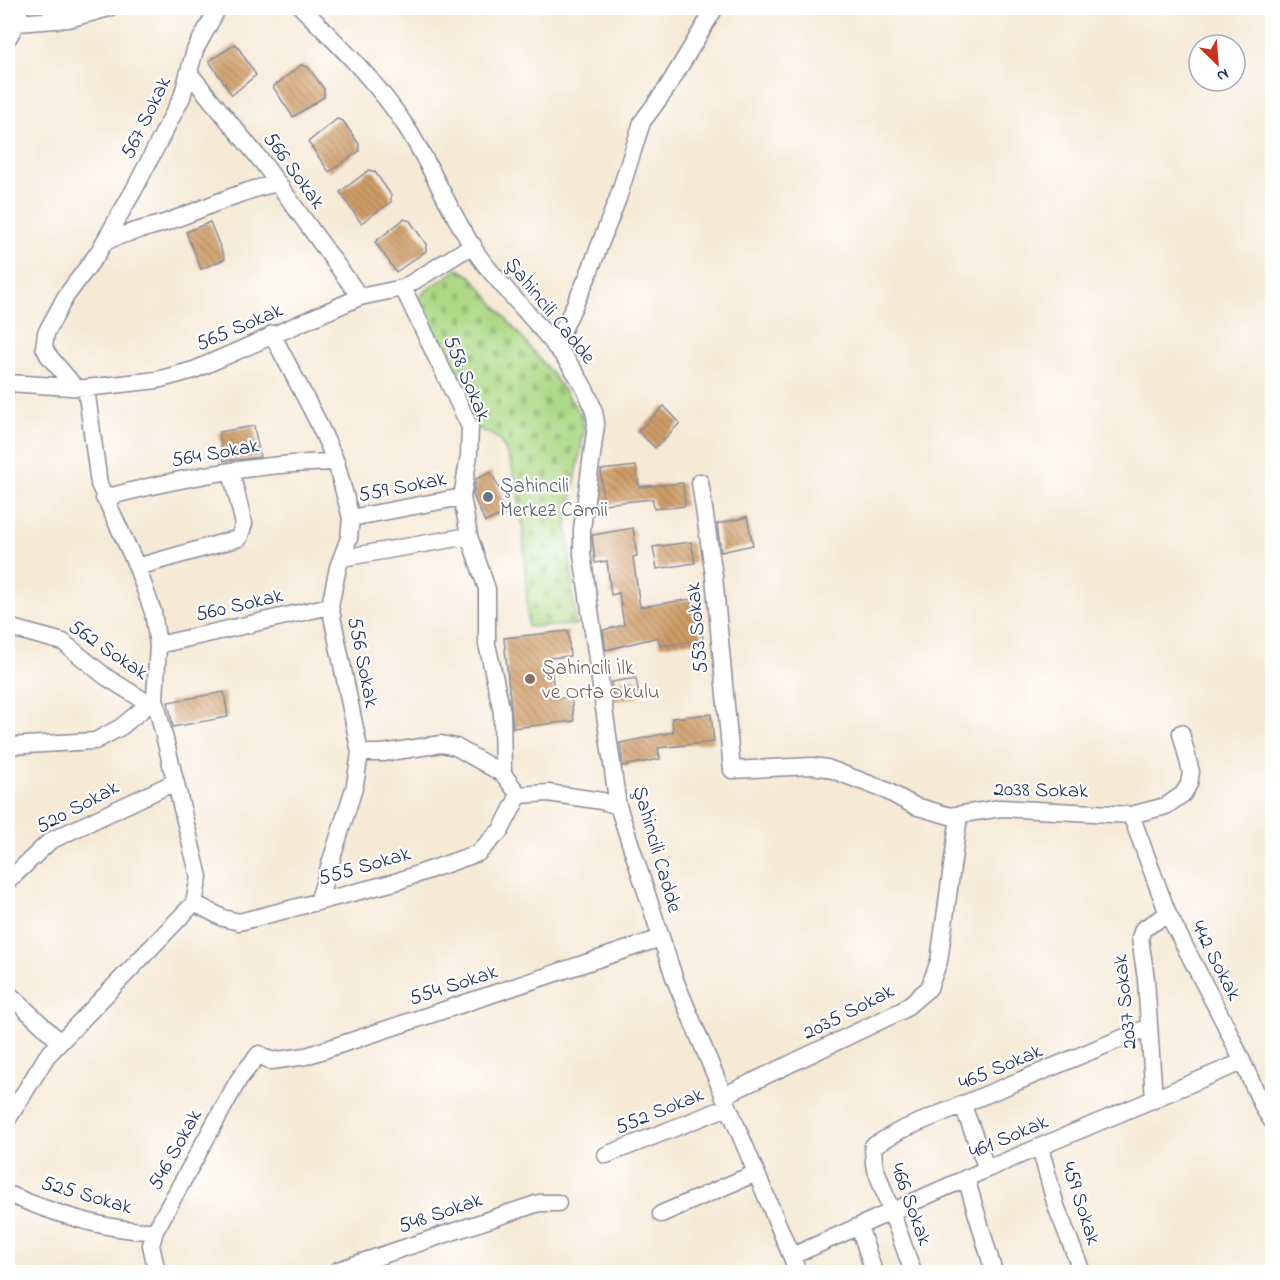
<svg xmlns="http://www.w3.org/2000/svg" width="1280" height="1280" viewBox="0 0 1280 1280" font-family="'Indie Flower',sans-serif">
	<defs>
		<pattern id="cemetery-stones" width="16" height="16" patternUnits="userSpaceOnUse" patternTransform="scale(1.5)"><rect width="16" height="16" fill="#add986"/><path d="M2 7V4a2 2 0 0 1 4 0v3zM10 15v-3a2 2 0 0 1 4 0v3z" fill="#94bb76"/></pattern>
		<pattern id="building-back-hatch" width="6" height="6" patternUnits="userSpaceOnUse" patternTransform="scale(1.5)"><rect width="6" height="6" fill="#cf9c66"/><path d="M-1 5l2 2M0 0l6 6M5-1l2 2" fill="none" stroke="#a78057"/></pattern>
	</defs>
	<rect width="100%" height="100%" fill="#fff"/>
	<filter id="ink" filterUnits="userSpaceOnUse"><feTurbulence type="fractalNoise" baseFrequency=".0167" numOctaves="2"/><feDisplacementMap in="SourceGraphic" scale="12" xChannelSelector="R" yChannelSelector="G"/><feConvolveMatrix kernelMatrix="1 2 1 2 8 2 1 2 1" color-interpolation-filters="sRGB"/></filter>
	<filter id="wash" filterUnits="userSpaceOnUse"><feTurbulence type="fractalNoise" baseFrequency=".008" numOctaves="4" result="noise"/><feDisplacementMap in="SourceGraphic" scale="24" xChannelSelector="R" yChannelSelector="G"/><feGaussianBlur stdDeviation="1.35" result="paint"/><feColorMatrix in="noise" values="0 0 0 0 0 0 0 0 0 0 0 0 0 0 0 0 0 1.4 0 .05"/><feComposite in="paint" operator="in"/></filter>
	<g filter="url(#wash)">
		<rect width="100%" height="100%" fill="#f6e9d5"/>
		<!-- cemetery -->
		<path fill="url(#cemetery-stones)" stroke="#648472" stroke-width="1.5" d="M458,269l13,7 81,98 30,42 2,16 -17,92 9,101 -48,2c-2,-42 -3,-155 -29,-187 -4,-5 -14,-8 -20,-11l-63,-128 12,-12z"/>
		<g id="blocks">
			<!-- building -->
			<path fill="url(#building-back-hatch)" d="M236,44l20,31 -24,20 -23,-34z
				M301,65l7,2 16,22v8l-31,20 -20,-30z
				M337,119l6,2 16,23v7l-30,21 -21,-30z
				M369,170l6,2 16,23v7l-30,21 -21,-31z
				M404,219l6,2 16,23v7l-30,21 -21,-30z
				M210,222l15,37 -24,10 -15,-37z
				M664,406l16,17 -25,25 -17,-17z
				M254,426l6,31 -36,4 -5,-29z
				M636,466l3,21 44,-4 2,23 -31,3 -1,-10 -50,5 -2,-34z
				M491,472l19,39 -25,11 -12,-27 3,-16z
				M747,517l6,28 -32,7 -4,-28z
				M633,528l4,28 -4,1 7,50 57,-9 6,42 -43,6 -2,-9 -52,13 -3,-20 21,-5 -5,-32 -8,2 -4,-34 -12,2 -3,-28z
				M691,542l4,21 -38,6 -4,-22z
				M568,631l2,25 -20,2 5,41 16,-2 3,24 -61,7 -9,-90z
				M636,678l3,19 -25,4 -3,-19z
				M224,692l4,25 -55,10 -5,-25z
				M711,714l3,28 -56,6 2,11 -37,7 -3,-23 53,-11 -1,-14z"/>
		</g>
	</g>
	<g filter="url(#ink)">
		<use href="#blocks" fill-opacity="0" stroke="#888c9a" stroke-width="1.5"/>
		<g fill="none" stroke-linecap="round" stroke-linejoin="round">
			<defs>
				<path id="minor" d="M302,8c37,37 76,75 105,120 26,41 44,87 71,127 31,45 116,116 118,170l-14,104v25l36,252 57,174 123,292
					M17,23l51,-4 41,-11
					M8,38l12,-21 -2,-9
					M190,74l73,89 97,134
					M105,242c20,-10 41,-13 62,-20 37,-13 72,-31 111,-39
					M403,288l67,139 -1,28 -7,42 7,39 18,53v55l15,68 1,62
					M272,334l45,86 19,42 15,56 -2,20 -11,29 -8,39 30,147 -5,32 -37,117
					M555,347l32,-69 31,-80 24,-76 25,-34 48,-80
					M8,383l78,5 71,-8 37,-10 166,-73 43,-9 70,-43
					M75,387l-27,-32 -4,-8 2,-14 20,-37 32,-43 37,-65 47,-91 13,-47 23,-42
					M700,482l14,94 18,194 80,-4 15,2 58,22 30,16 35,10 51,-8 130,7 35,-9 17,-12 6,-10 2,-12 -10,-39
					M104,498c75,-20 154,-35 232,-36
					M351,518l111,-21
					M342,558l127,-22
					M137,567l102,-29 5,-14 -13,-52
					M8,627l55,15 43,35 42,26
					M158,645l172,-39
					M8,746l87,-5 26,-14 34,-28
					M360,753h23l58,-9 15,3 47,27 16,21 29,-2 54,8 16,5
					M1131,815l37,99 58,112 38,83 8,12
					M8,881l42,-40 125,-59
					M194,903l29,15 16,4 156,-40 83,-29 23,-23 18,-35
					M8,993l52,49
					M723,1096l180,-86 26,-22 10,-27 20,-145
					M1154,1100l-8,-121 -6,-41 3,-9 25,-15
					M963,1106l24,63
					M8,1119l39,-63 147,-153 5,-26 -44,-178 3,-54 -5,-33 -16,-45 -38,-83 -13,-96
					M1040,1147l16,59 26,66
					M606,1155l122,-48
					M966,1178l28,94
					M8,1194c42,18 102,38 147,37
					M661,1214l95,-41
					M859,1226l15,46
					M792,1256l195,-87 255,-107
					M157,1272l-6,-27 4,-14 84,-152 20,-25 12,7 35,-5 355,-118
					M339,1272l-1,-2 201,-67h19
					M913,1272l-39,-108 -1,-18 28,-16 248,-103"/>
			</defs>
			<!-- minor casing -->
			<use href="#minor" stroke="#888c9a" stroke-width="19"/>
			<!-- minor -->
			<use href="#minor" stroke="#fff" stroke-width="16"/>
		</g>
	</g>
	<!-- markers -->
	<circle fill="#6b7280" stroke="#fff" stroke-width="2" cx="488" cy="497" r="6"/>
	<circle fill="#8d6e63" stroke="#fff" stroke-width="2" cx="530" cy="679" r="6"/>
	<g text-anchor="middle" stroke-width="4.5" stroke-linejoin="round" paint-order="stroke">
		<!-- street labels -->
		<g font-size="21" fill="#1b2f5e" stroke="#fff">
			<text transform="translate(145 117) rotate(-64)" y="7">567 Sokak</text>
			<text transform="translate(295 170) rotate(54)" y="7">566 Sokak</text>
			<text transform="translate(551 310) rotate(51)" y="7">Şahincili Cadde</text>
			<text transform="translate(239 326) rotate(-23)" y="7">565 Sokak</text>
			<text transform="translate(468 378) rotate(67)" y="7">558 Sokak</text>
			<text transform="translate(215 452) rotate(-10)" y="7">564 Sokak</text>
			<text transform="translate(402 486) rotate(-11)" y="7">559 Sokak</text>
			<text transform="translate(239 604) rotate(-13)" y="7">560 Sokak</text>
			<text transform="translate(696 628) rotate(-95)" y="7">553 Sokak</text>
			<text transform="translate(109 649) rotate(34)" y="7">562 Sokak</text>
			<text transform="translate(364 662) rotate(79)" y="7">556 Sokak</text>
			<text transform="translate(1041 789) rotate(1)" y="7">2038 Sokak</text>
			<text transform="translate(77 806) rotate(-28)" y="7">520 Sokak</text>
			<text transform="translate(658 849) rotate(74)" y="7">Şahincili Cadde</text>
			<text transform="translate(364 865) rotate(-16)" y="7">555 Sokak</text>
			<text transform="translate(1217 960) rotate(63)" y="7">442 Sokak</text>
			<text transform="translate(453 984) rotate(-18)" y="7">554 Sokak</text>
			<text transform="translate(1124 1002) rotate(-96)" y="7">2037 Sokak</text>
			<text transform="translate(848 1011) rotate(-27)" y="7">2035 Sokak</text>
			<text transform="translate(1000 1066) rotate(-23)" y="7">465 Sokak</text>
			<text transform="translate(659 1110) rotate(-22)" y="7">552 Sokak</text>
			<text transform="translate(1008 1136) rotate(-23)" y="7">461 Sokak</text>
			<text transform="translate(174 1149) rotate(-61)" y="7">546 Sokak</text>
			<text transform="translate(87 1194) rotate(16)" y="7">525 Sokak</text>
			<text transform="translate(1082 1203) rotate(72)" y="7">459 Sokak</text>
			<text transform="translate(912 1204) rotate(70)" y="7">466 Sokak</text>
			<text transform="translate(440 1212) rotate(-19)" y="7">548 Sokak</text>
		</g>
		<!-- worship labels -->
		<g font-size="21" fill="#5b616d" stroke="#fff" text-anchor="start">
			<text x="500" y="492">Şahincili<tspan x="500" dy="24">Merkez Camii</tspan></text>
		</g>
		<!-- education labels -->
		<g font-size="21" fill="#785e54" stroke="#fff" text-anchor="start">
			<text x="542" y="674">Şahincili İlk<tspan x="542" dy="24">ve Orta Okulu</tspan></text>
		</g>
	</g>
	<!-- margin -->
	<rect width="1280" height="1280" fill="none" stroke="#fff" stroke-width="30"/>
	<!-- north arrow -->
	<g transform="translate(1217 63) rotate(155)"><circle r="28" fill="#ffffff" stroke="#a4acbf" stroke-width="1.5"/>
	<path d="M0-4.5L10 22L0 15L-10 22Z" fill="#c8321e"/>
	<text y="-9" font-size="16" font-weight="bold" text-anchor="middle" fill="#1b2f5e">N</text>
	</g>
</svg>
